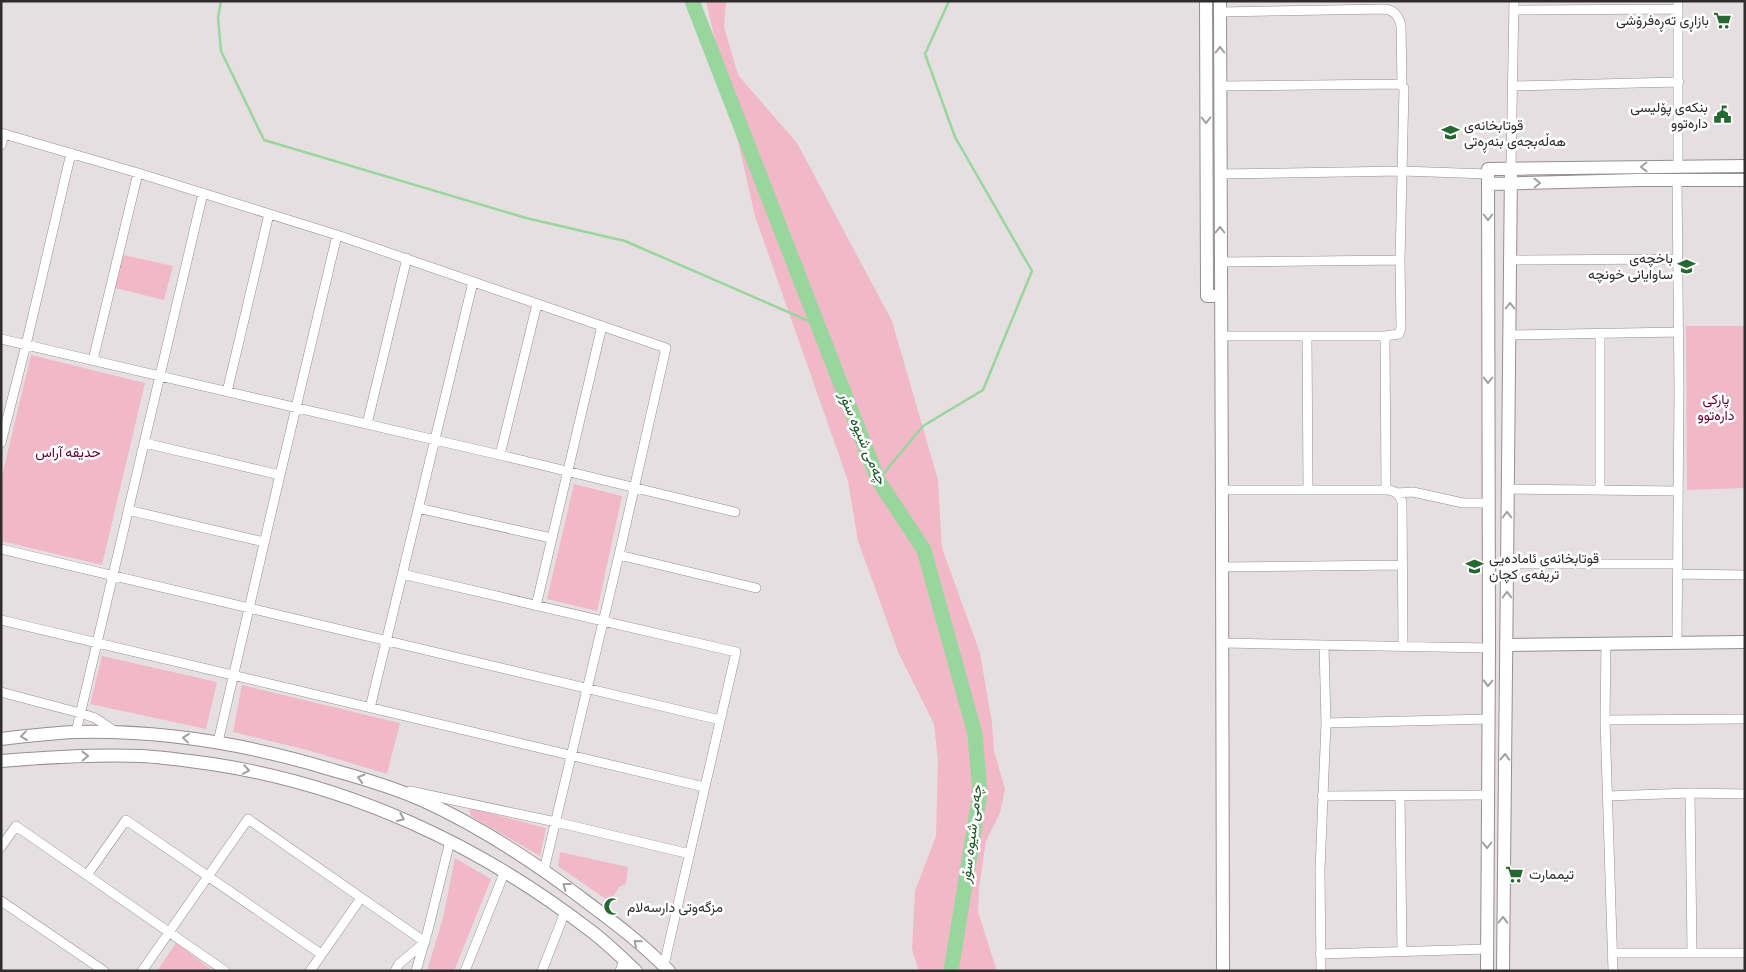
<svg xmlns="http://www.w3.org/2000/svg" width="1746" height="972" viewBox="0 0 1746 972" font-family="Ubuntu,Vazirmatn,sans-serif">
	<rect width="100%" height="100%" fill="#e6dfe1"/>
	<!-- green -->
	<path fill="#f1b8c8" d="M706,1h20l-2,26 14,48 59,68 95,178 46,159 4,68 38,105 12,70 2,28 11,38 -5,24 -14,28 -7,47 -1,24 19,59h-78l-7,-22 3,-58 21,-55 2,-75 -4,-37 -35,-70 -41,-113 -10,-60 -93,-265z
		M123,255l50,11 -9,34 -49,-12z
		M1686,326h59v162l-58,2z
		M31,355l114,28 -43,182 -101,-24v-61z
		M574,484l48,12 -25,115 -50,-12z
		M102,656l115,26 -11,47 -116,-25z
		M242,685l158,38 -13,51 -76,-23 -78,-19z
		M474,809l72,19 -6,28 -69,-40 -2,-6z
		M560,852l68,15 -2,17 -7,3 -9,15 -52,-36z
		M455,858l36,21 -37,92h-27l16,-53z
		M176,943l37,28h-56z"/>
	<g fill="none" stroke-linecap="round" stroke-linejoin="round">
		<!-- stream -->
		<path stroke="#98d69d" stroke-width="2.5" d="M221,1l-3,17 3,33 43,89 262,78 99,23 193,84
			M878,480l45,-54 60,-36 49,-119 -77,-134 -30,-83 24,-53"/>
		<!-- river -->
		<path stroke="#98d69d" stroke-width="15" d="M692,1l186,479 46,70 51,184 5,59 -29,178"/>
		<defs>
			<path id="street" d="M1514,10l164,-1
				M1220,12l165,-3c10,2 14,7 16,17l1,59
				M1512,86l167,-4
				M1,133l137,40 199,62 329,113 -47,207 -75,315
				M1,145l3,-11
				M1678,166v-165
				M1511,168l3,-167
				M1220,174l182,-3 86,3
				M1677,180l2,210 -2,253
				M1509,260l169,-1
				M1220,262l180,-2
				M1510,335l169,-3
				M1220,336h165l14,-2 2,-6 -1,-68 4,-172 -5,-4 -179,2
				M1307,336l1,154
				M1385,336l1,154
				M1,339l499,116 235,57
				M93,360l45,-187
				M227,392l42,-178
				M367,424l40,-166
				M1,443l25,-98 45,-192
				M145,443l135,32
				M500,455l37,-151
				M1507,489l171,2
				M1221,490h165c9,0 14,4 16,12l1,144
				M1600,491v-157
				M1397,493l16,-1 50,11h25
				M418,508l133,30
				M128,510l136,32
				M1,549l719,171
				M619,555l137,33
				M1507,564h171
				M1222,567l179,-2
				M402,574l334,78 -72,313
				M1678,574l67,1
				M536,606l66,-280
				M1,620l703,167
				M1223,643l266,5
				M1606,643l-1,77 8,251
				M1,692l79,21 15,5 21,14
				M370,708l103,-426
				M1605,720l140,-1
				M1326,723l162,-4
				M76,732l127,-539
				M218,742l62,-267 57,-240
				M410,791l146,31 134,32
				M1690,793l2,160
				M1322,796l165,-1
				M1400,796l2,154
				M1607,796l83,-3 55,1
				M1,847l15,-21 209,145
				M87,875l39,-55 195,134
				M1,901l103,70
				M1612,953h133
				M1320,954l167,-5
				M142,971l106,-152 177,123 -26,22 -4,7
				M310,971l51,-73
				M416,971l12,-41 22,-89
				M465,971l40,-100
				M542,971l23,-59
				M620,971l4,-11
				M1321,971l-1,-101 6,-147 -2,-77"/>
			<path id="secondary" d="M1206,1l1,295h13
				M1220,1c0,323 4,647 3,970
				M1488,184l152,-4h105
				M1506,645l239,-3
				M1,739c25,-3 50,-6 75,-7 89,-2 176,13 260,39 29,8 58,17 86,29 55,25 106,58 154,94 32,24 65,48 93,77
				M1,761c47,-4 93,-7 140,-5 23,1 47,5 71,8 139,21 268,81 379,167 16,12 30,26 45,40
				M1487,971l2,-323 -1,-479 257,-3
				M1503,971l8,-803"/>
		</defs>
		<!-- street casing -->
		<use href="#street" stroke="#958f91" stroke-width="10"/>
		<!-- secondary casing -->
		<use href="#secondary" stroke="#958f91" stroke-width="14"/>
		<!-- street -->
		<use href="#street" stroke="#fff" stroke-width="9"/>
		<!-- secondary -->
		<use href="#secondary" stroke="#fff" stroke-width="12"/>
	</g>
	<!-- one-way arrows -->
	<defs><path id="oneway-chevron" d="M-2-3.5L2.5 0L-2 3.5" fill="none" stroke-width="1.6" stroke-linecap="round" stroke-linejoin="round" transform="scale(1.25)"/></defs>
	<g stroke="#a1a0a0">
		<use href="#oneway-chevron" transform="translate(1220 50) rotate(-90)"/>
		<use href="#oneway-chevron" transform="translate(1206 120) rotate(90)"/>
		<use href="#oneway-chevron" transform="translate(1644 167) rotate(179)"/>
		<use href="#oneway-chevron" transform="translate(1537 183) rotate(-1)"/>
		<use href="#oneway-chevron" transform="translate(1488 217) rotate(90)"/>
		<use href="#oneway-chevron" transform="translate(1220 230) rotate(-90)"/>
		<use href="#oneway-chevron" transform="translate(1510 306) rotate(-90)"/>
		<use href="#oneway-chevron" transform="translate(1488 380) rotate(90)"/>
		<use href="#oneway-chevron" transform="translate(1507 515) rotate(-90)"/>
		<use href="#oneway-chevron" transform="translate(1507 595) rotate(-90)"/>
		<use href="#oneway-chevron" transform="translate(1488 683) rotate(91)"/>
		<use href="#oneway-chevron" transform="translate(24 736) rotate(173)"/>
		<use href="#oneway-chevron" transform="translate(186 738) rotate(-173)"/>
		<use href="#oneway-chevron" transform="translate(85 756) rotate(-1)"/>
		<use href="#oneway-chevron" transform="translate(1505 757) rotate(-89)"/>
		<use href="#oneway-chevron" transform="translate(246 770) rotate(11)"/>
		<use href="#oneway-chevron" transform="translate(361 778) rotate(-163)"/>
		<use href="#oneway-chevron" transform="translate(401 818) rotate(23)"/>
		<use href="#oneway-chevron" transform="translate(1487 845) rotate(90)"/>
		<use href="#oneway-chevron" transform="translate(566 886) rotate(-143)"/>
		<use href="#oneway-chevron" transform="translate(1503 920) rotate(-89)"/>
		<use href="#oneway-chevron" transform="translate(637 943) rotate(-139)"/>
	</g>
	<!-- icons -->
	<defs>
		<symbol id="supermarket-bare" viewBox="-9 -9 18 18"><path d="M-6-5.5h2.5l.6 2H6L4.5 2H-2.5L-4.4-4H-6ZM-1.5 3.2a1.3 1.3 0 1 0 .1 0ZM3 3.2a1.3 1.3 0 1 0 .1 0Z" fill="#266832" stroke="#fff" stroke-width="2.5" paint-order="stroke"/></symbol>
		<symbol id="civic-bare" viewBox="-9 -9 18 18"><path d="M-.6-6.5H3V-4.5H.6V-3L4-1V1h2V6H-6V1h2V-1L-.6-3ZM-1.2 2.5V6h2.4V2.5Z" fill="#266832" stroke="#fff" stroke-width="2.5" paint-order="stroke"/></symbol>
		<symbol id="school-bare" viewBox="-9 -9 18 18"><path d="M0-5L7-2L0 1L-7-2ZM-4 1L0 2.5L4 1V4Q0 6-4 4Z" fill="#266832" stroke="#fff" stroke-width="2.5" paint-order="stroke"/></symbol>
		<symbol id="mosque-bare" viewBox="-9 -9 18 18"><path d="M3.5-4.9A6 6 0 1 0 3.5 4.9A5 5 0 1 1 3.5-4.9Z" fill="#266832" stroke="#fff" stroke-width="2.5" paint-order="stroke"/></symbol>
	</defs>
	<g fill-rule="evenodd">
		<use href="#supermarket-bare" x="1710" y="8" width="25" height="25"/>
		<use href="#civic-bare" x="1710" y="102" width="25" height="25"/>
		<use href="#school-bare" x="1438" y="120" width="25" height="25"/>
		<use href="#school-bare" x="1674" y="254" width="25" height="25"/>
		<use href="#school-bare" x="1462" y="554" width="25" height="25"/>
		<use href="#supermarket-bare" x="1502" y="862" width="25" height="25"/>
		<use href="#mosque-bare" x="600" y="894" width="25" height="25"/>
	</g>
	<g text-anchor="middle" stroke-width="5" stroke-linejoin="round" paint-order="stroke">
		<!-- poi labels -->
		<g font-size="14" fill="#2f2c2d" stroke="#fff" text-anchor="start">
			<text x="1709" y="25" text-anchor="end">بازاڕی تەڕەفرۆشی</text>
			<text x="1708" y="112" text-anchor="end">بنکەی پۆلیسی<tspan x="1708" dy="16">دارەتوو</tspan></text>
			<text x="1464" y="130">قوتابخانەی<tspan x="1464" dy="16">هەڵەبجەی بنەڕەتی</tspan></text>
			<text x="1673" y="263" text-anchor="end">باخچەی<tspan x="1673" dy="16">ساوایانی خونچە</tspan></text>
			<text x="1489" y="563">قوتابخانەی ئامادەیی<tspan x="1489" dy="16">تریفەی کچان</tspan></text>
			<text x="1529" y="879">تیممارت</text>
			<text x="627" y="912">مزگەوتی دارسەلام</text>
		</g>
		<!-- park labels -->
		<g font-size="14" fill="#60002e" stroke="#fff">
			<text x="1716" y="404">پارکی<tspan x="1716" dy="16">دارەتوو</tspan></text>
			<text x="68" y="457">حديقه آراس</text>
		</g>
		<!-- water labels -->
		<g font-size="15" font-style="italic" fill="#165724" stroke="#fff">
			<text transform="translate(863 438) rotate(67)" y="5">چەمی شیوە سۆر</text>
			<text transform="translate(971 834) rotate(-83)" y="5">چەمی شیوە سۆر</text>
		</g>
	</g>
	<!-- border -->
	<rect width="1746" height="972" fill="none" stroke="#2f2c2d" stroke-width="5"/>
</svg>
